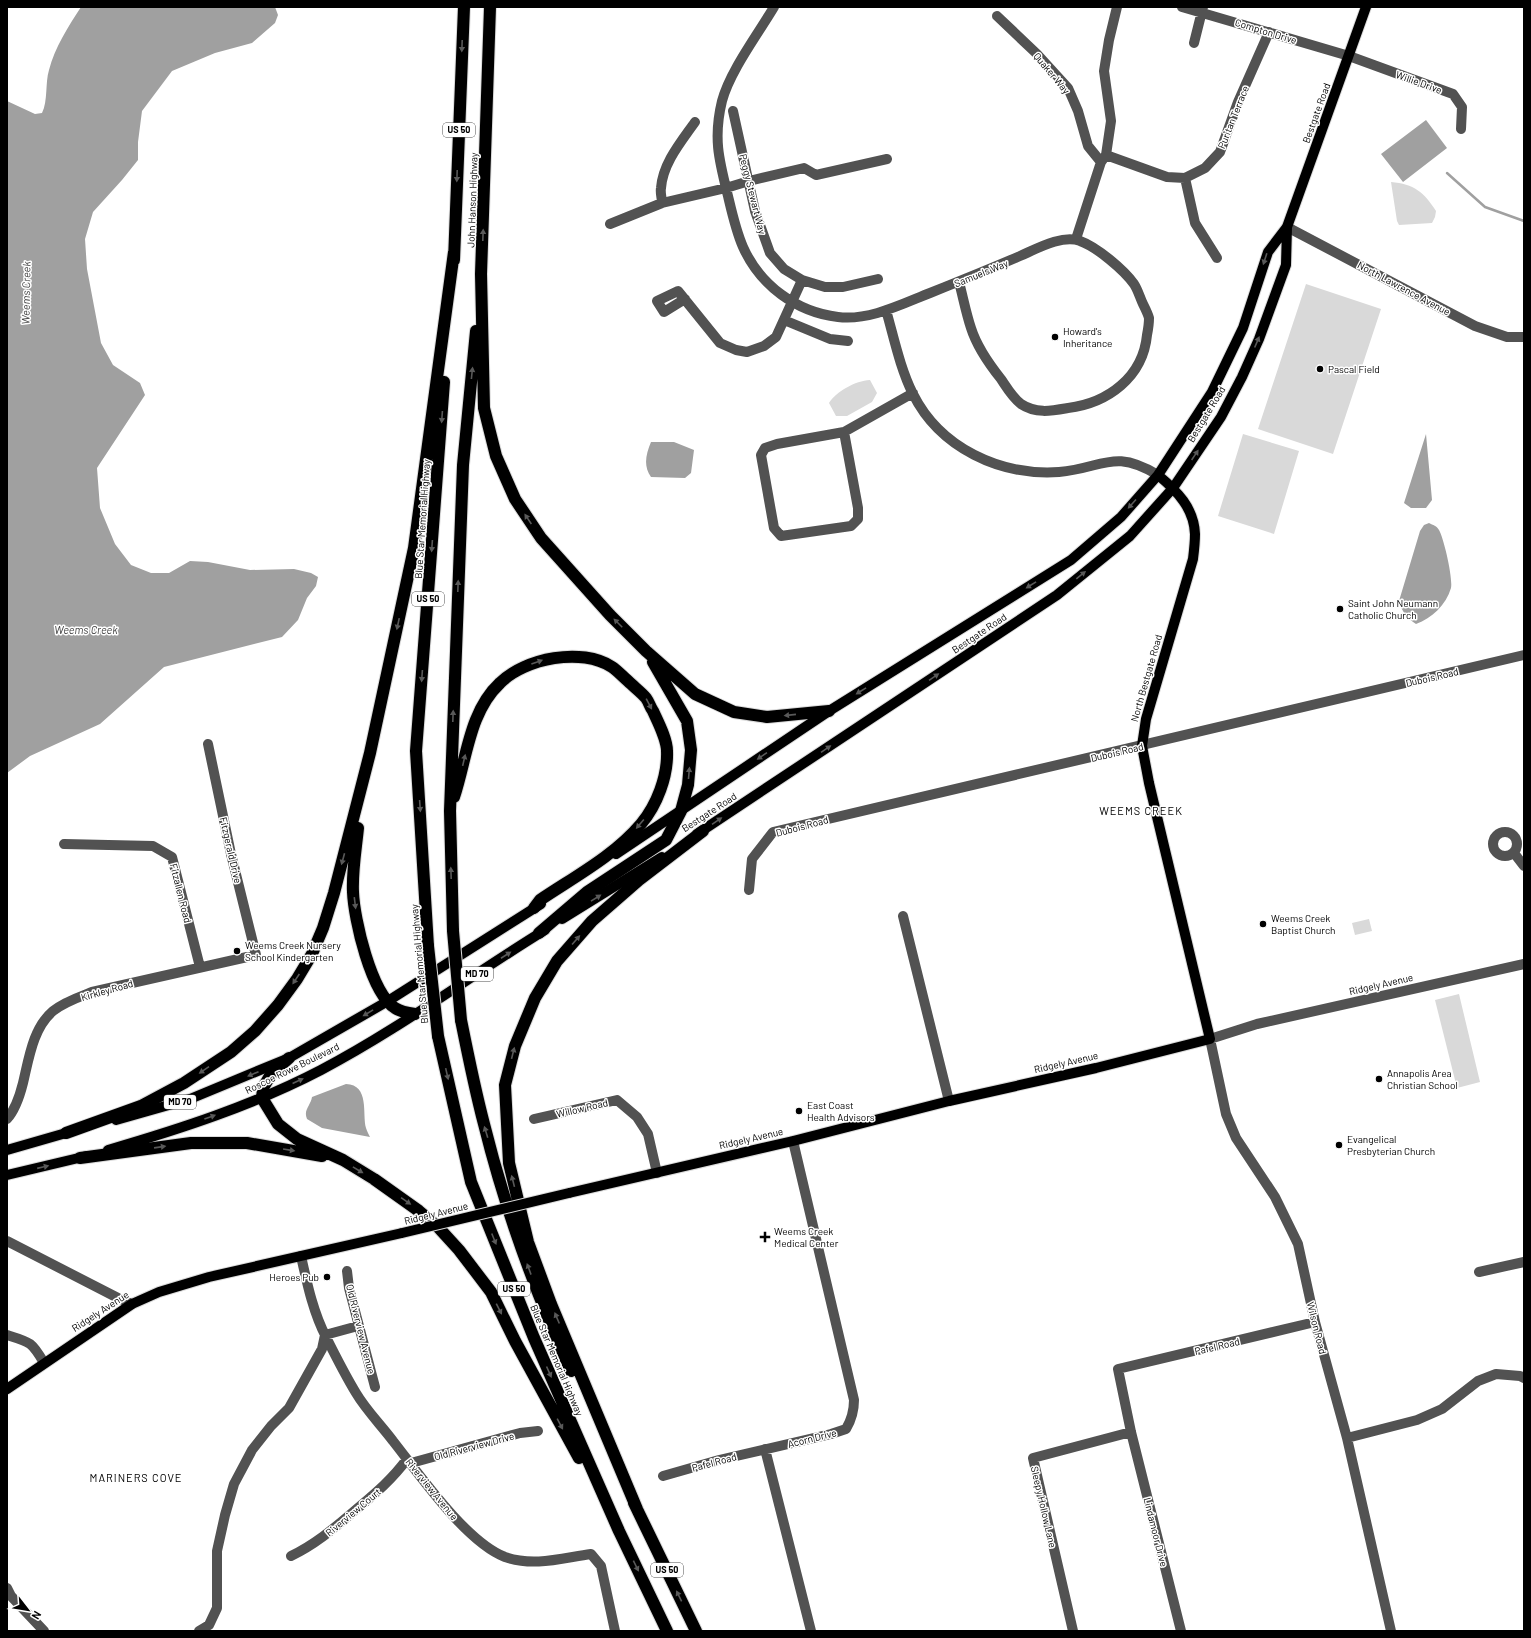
<svg xmlns="http://www.w3.org/2000/svg" width="1531" height="1638" viewBox="0 0 1531 1638" font-family="Barlow,sans-serif">
	<rect width="100%" height="100%" fill="#fff"/>
	<!-- green -->
	<path fill="#d9d9d9" d="M1391,182c23,2 33,10 45,29l-1,6 -3,6 -33,2 -2,-4z
		M1306,284l75,25 -48,145 -75,-25z
		M870,380l7,13 -5,9 -25,14h-11l-7,-13c8,-12 26,-22 41,-23z
		M1243,434l56,17 -25,83 -56,-18z
		M1369,919l3,12 -17,4 -3,-12z
		M1459,994l21,88 -23,6 -22,-88z"/>
	<!-- water -->
	<path fill="#a0a0a0" d="M81,7h194l3,8 -3,8 -23,20 -37,10 -43,18 -30,40 -4,31v18l-16,20 -29,32 -8,27 2,30 14,74 12,22 27,18 5,12 -48,73 3,40 15,36 16,21 20,8h18l21,-12 18,1 42,8 44,-1 17,4 7,4 -2,9 -9,12 -9,22 -16,17 -118,30 -64,57 -70,32 -23,17v-672l28,13 7,-1c6,-12 3,-30 7,-43 6,-23 19,-43 32,-63z
		M1426,120l21,28 -44,34 -22,-28z
		M1426,434l6,66 -6,8h-15l-7,-5z
		M651,442h23l20,8 -3,23 -6,5 -34,-1c-8,-11 -5,-23 0,-35z
		M1429,523c4,2 8,3 10,7 5,9 14,48 12,58 -5,17 -19,30 -35,36 -9,-6 -14,-12 -17,-23l21,-70 4,-6z
		M346,1084c24,1 16,30 20,44 1,3 3,7 4,9l-48,-9 -15,-9c-4,-9 4,-14 5,-22z"/>
	<g fill="none" stroke-linecap="round" stroke-linejoin="round">
		<!-- stream -->
		<path stroke="#a0a0a0" stroke-width="2.5" d="M1447,173l38,34 39,14"/>
		<defs>
			<path id="major" d="M697,834l360,-239 73,-59 43,-48 48,-71 21,-40 17,-38 27,-74 1,-38 79,-220
				M616,854l213,-143 242,-151 50,-43 37,-42 54,-83 31,-64 25,-76 19,-25
				M562,919l100,-62
				M116,1120l74,-21 99,-41 99,-57 153,-97
				M7,1150l66,-19
				M108,1150c72,-21 146,-45 213,-80 78,-41 149,-94 224,-140
				M7,1175l80,-19
				M569,1193l224,-52 156,-40 147,-33 114,-29 -61,-256 -7,-37 4,-27 47,-160c1,-8 2,-17 2,-25 -1,-26 -18,-43 -37,-59
				M7,1389l125,-85 27,-12 50,-15 193,-44"/>
			<path id="highway" d="M490,7l-9,267 3,134 12,48 19,43 26,39 69,77 36,36 49,43 39,18 33,5 62,-6
				M454,260l10,-253
				M454,797c13,-39 15,-85 46,-114 25,-25 82,-36 112,-16 6,4 11,10 16,14 6,6 13,11 18,17 3,4 4,9 7,13 5,11 14,28 14,40 1,25 -10,54 -26,73 -27,32 -67,53 -101,76l-6,8
				M358,828c-2,21 -6,42 -5,64 1,27 18,101 42,116 6,4 13,5 20,6
				M453,931l-3,-120 13,-346 13,-134
				M539,933l48,-41 79,-52 15,-29 7,-26 3,-35 -4,-29 -34,-59
				M428,946l-12,-195 28,-369
				M461,1020c7,35 14,70 23,104 21,85 51,167 87,247
				M438,1036l33,146 63,156 85,193 48,100
				M289,1058l-18,16 -8,14 -1,10 16,26 19,15 46,21 31,19 45,32 19,16 21,23 32,42 24,49 64,117
				M66,1133l75,-27 43,-23 47,-31 24,-21 23,-26 19,-26 15,-25 11,-26 11,-35 36,-140 44,-205 40,-296
				M80,1158l111,-15h56l75,13
				M634,1503l62,128
				M637,1509l-86,-205 -23,-62 -19,-79 -4,-78 10,-39 20,-48 22,-37 35,-40 47,-41 64,-49"/>
		</defs>
		<!-- major casing -->
		<use href="#major" stroke="#dbdbdb" stroke-width="12"/>
		<!-- highway casing -->
		<use href="#highway" stroke="#dbdbdb" stroke-width="14"/>
		<!-- minor -->
		<path stroke="#525252" stroke-width="10" d="M774,7c-16,27 -44,64 -52,94 -9,37 -3,59 6,95 4,17 8,35 15,51 17,38 53,65 95,70 31,4 64,-13 92,-24 30,-12 60,-24 90,-37 16,-7 43,-22 60,-15 17,6 44,29 54,43 4,6 6,14 9,20 2,4 5,10 6,14 0,5 -1,12 -2,17 -4,42 -39,68 -79,73 -17,3 -32,6 -47,-4 -9,-7 -14,-16 -20,-25 -12,-15 -24,-32 -30,-51 -5,-15 -8,-31 -12,-46
			M1182,7l167,49 104,38 9,13 -1,22
			M997,16l40,38 31,34 10,23 10,35 13,16
			M1194,43l9,-36
			M733,111l22,100 15,42 14,16 18,11 23,7h18l35,-8
			M1106,155l61,22 18,1 20,-10 15,-16 18,-50 31,-70
			M1185,178l10,45 22,35
			M662,203c0,-5 -2,-10 -1,-15 2,-25 20,-46 34,-66
			M610,224l52,-21 64,-15 23,-7 55,-13 12,7 71,-16
			M1287,227l188,99 32,11h17
			M1076,239l25,-77 5,-7 5,-34 -7,-50 5,-31 8,-33
			M685,299l-21,13 -7,-11 21,-10 42,52 16,7 11,2 17,-6 12,-9 26,-57
			M886,310c8,28 14,58 27,84 27,54 87,82 146,78 45,-4 54,-24 99,3
			M784,320l46,19 18,2
			M844,432l14,76v11l-7,7 -70,10 -7,-8 -13,-73 4,-7 12,-4 67,-12 69,-39
			M1493 844a12 12 0 1 1 24 0a12 12 0 1 1-24 0Z
			M64,844l89,2 19,11 28,110
			M1514,853l10,13
			M749,890l3,-31 21,-27 751,-177
			M903,916l46,185
			M7,1119c9,-10 13,-24 16,-36 6,-25 10,-55 30,-72 11,-9 26,-14 39,-19l164,-37 -25,-101 -23,-110
			M534,1119l83,-19 20,17 11,17 9,39
			M7,1241l111,57 14,6
			M301,1256c6,27 12,56 25,81 9,18 19,38 30,56 10,17 25,32 37,48 26,33 73,101 112,116 29,10 57,1 86,-3l10,12 14,65
			M347,1271l2,17 26,99
			M1479,1272l45,-10
			M7,1335c23,7 25,7 37,28
			M1347,1438l70,-18 25,-11 36,-28 18,-7 24,2 4,2
			M765,1449l46,182
			M411,1463l109,-30 18,-2
			M663,1476l56,-16 112,-26 15,-5c6,-10 8,-18 8,-29l-61,-259
			M291,1556c23,-11 41,-26 61,-43 20,-17 39,-32 55,-54
			M7,1588l4,8 33,35
			M199,1631l10,-6 8,-17v-57l8,-36 9,-31 18,-34 19,-24 18,-18 33,-59 3,-14 33,-9
			M1073,1631l-40,-173 98,-26
			M1181,1631l-50,-199 -13,-63 197,-47
			M1391,1631l-44,-193 -32,-116 -17,-78 -23,-47 -39,-59 -10,-24 -16,-75 47,-15 267,-60"/>
		<!-- major -->
		<use href="#major" stroke="#000" stroke-width="10"/>
		<!-- highway -->
		<use href="#highway" stroke="#000" stroke-width="12"/>
		<defs>
			<path id="major-bridge" d="M402,1233l167,-40"/>
			<path id="highway-bridge" d="M453,931l8,89
				M428,946l10,90"/>
		</defs>
		<!-- major-bridge casing -->
		<use href="#major-bridge" stroke="#dbdbdb" stroke-width="12" stroke-linecap="butt"/>
		<!-- highway-bridge casing -->
		<use href="#highway-bridge" stroke="#dbdbdb" stroke-width="14" stroke-linecap="butt"/>
		<!-- major-bridge -->
		<use href="#major-bridge" stroke="#000" stroke-width="10"/>
		<!-- highway-bridge -->
		<use href="#highway-bridge" stroke="#000" stroke-width="12"/>
	</g>
	<!-- one-way arrows -->
	<defs><path id="oneway-solid" d="M-6-.8H1V-3.2L6.5 0L1 3.2V.8H-6Z"/></defs>
	<g fill="#595959">
		<use href="#oneway-solid" transform="translate(462 46) rotate(92)"/>
		<use href="#oneway-solid" transform="translate(457 176) rotate(92)"/>
		<use href="#oneway-solid" transform="translate(483 235) rotate(-88)"/>
		<use href="#oneway-solid" transform="translate(1265 259) rotate(108)"/>
		<use href="#oneway-solid" transform="translate(1257 342) rotate(-67)"/>
		<use href="#oneway-solid" transform="translate(472 373) rotate(-84)"/>
		<use href="#oneway-solid" transform="translate(442 417) rotate(94)"/>
		<use href="#oneway-solid" transform="translate(1195 455) rotate(-56)"/>
		<use href="#oneway-solid" transform="translate(1132 504) rotate(132)"/>
		<use href="#oneway-solid" transform="translate(528 519) rotate(-124)"/>
		<use href="#oneway-solid" transform="translate(432 546) rotate(94)"/>
		<use href="#oneway-solid" transform="translate(1081 575) rotate(-39)"/>
		<use href="#oneway-solid" transform="translate(1031 585) rotate(148)"/>
		<use href="#oneway-solid" transform="translate(458 586) rotate(-88)"/>
		<use href="#oneway-solid" transform="translate(618 623) rotate(-135)"/>
		<use href="#oneway-solid" transform="translate(398 624) rotate(102)"/>
		<use href="#oneway-solid" transform="translate(537 662) rotate(-20)"/>
		<use href="#oneway-solid" transform="translate(422 676) rotate(94)"/>
		<use href="#oneway-solid" transform="translate(934 677) rotate(-34)"/>
		<use href="#oneway-solid" transform="translate(861 691) rotate(148)"/>
		<use href="#oneway-solid" transform="translate(649 704) rotate(62)"/>
		<use href="#oneway-solid" transform="translate(790 715) rotate(174)"/>
		<use href="#oneway-solid" transform="translate(453 716) rotate(-88)"/>
		<use href="#oneway-solid" transform="translate(826 749) rotate(-34)"/>
		<use href="#oneway-solid" transform="translate(762 756) rotate(146)"/>
		<use href="#oneway-solid" transform="translate(464 760) rotate(-77)"/>
		<use href="#oneway-solid" transform="translate(689 773) rotate(-85)"/>
		<use href="#oneway-solid" transform="translate(420 806) rotate(86)"/>
		<use href="#oneway-solid" transform="translate(717 821) rotate(-34)"/>
		<use href="#oneway-solid" transform="translate(640 824) rotate(130)"/>
		<use href="#oneway-solid" transform="translate(343 859) rotate(105)"/>
		<use href="#oneway-solid" transform="translate(451 873) rotate(-92)"/>
		<use href="#oneway-solid" transform="translate(596 898) rotate(-32)"/>
		<use href="#oneway-solid" transform="translate(355 903) rotate(83)"/>
		<use href="#oneway-solid" transform="translate(576 940) rotate(-49)"/>
		<use href="#oneway-solid" transform="translate(506 955) rotate(-33)"/>
		<use href="#oneway-solid" transform="translate(296 979) rotate(124)"/>
		<use href="#oneway-solid" transform="translate(368 1013) rotate(149)"/>
		<use href="#oneway-solid" transform="translate(513 1053) rotate(-76)"/>
		<use href="#oneway-solid" transform="translate(204 1070) rotate(146)"/>
		<use href="#oneway-solid" transform="translate(253 1074) rotate(157)"/>
		<use href="#oneway-solid" transform="translate(447 1074) rotate(77)"/>
		<use href="#oneway-solid" transform="translate(298 1081) rotate(-25)"/>
		<use href="#oneway-solid" transform="translate(210 1117) rotate(-20)"/>
		<use href="#oneway-solid" transform="translate(486 1132) rotate(-107)"/>
		<use href="#oneway-solid" transform="translate(160 1147) rotate(-8)"/>
		<use href="#oneway-solid" transform="translate(289 1150) rotate(9)"/>
		<use href="#oneway-solid" transform="translate(43 1167) rotate(-13)"/>
		<use href="#oneway-solid" transform="translate(358 1170) rotate(31)"/>
		<use href="#oneway-solid" transform="translate(513 1181) rotate(-104)"/>
		<use href="#oneway-solid" transform="translate(406 1201) rotate(35)"/>
		<use href="#oneway-solid" transform="translate(494 1239) rotate(68)"/>
		<use href="#oneway-solid" transform="translate(529 1269) rotate(-110)"/>
		<use href="#oneway-solid" transform="translate(499 1309) rotate(63)"/>
		<use href="#oneway-solid" transform="translate(557 1318) rotate(-113)"/>
		<use href="#oneway-solid" transform="translate(549 1372) rotate(66)"/>
		<use href="#oneway-solid" transform="translate(560 1424) rotate(62)"/>
		<use href="#oneway-solid" transform="translate(636 1566) rotate(64)"/>
		<use href="#oneway-solid" transform="translate(679 1596) rotate(-116)"/>
	</g>
	<!-- markers -->
	<g fill="#000" stroke="#fff" stroke-width="1.5">
		<circle cx="1055" cy="337" r="4"/>
		<circle cx="1320" cy="369" r="4"/>
		<circle cx="1340" cy="609" r="4"/>
		<circle cx="1263" cy="924" r="4"/>
		<circle cx="237" cy="951" r="4"/>
		<circle cx="1379" cy="1079" r="4"/>
		<circle cx="799" cy="1111" r="4"/>
		<circle cx="1339" cy="1145" r="4"/>
		<path d="M763 1231h4v4h4v4h-4v4h-4v-4h-4v-4h4z"/>
		<circle cx="327" cy="1277" r="4"/>
	</g>
	<g text-anchor="middle" stroke-width="3" stroke-linejoin="round" paint-order="stroke">
		<!-- shield labels -->
		<g fill="#fff" stroke="#4c4c4c" stroke-width="1">
			<rect x="443" y="123" width="32" height="14" rx="3"/>
			<rect x="412" y="592" width="32" height="14" rx="3"/>
			<rect x="461" y="967" width="32" height="14" rx="3"/>
			<rect x="164" y="1095" width="32" height="14" rx="3"/>
			<rect x="498" y="1282" width="32" height="14" rx="3"/>
			<rect x="651" y="1563" width="32" height="14" rx="3"/>
		</g>
		<g font-size="9" font-weight="bold" fill="#000">
			<text x="459" y="133">US 50</text>
			<text x="428" y="602">US 50</text>
			<text x="477" y="977">MD 70</text>
			<text x="180" y="1105">MD 70</text>
			<text x="514" y="1292">US 50</text>
			<text x="667" y="1573">US 50</text>
		</g>
		<!-- street labels -->
		<g font-size="10" fill="#000" stroke="#fff">
			<text transform="translate(1266 31) rotate(17)" y="4">Compton Drive</text>
			<text transform="translate(1052 73) rotate(50)" y="4">Quaker Way</text>
			<text transform="translate(1419 82) rotate(20)" y="4">Willie Drive</text>
			<text transform="translate(1316 113) rotate(-70)" y="4">Bestgate Road</text>
			<text transform="translate(1233 117) rotate(-68)" y="4">Puritan Terrace</text>
			<text transform="translate(753 194) rotate(76)" y="4">Peggy Stewart Way</text>
			<text transform="translate(472 200) rotate(-88)" y="4">John Hanson Highway</text>
			<text transform="translate(981 273) rotate(-22)" y="4">Samuels Way</text>
			<text transform="translate(1404 288) rotate(28)" y="4">North Lawrence Avenue</text>
			<text transform="translate(1206 414) rotate(-59)" y="4">Bestgate Road</text>
			<text transform="translate(422 519) rotate(-86)" y="4">Blue Star Memorial Highway</text>
			<text transform="translate(979 633) rotate(-34)" y="4">Bestgate Road</text>
			<text transform="translate(1432 677) rotate(-13)" y="4">Dubois Road</text>
			<text transform="translate(1146 678) rotate(-74)" y="4">North Bestgate Road</text>
			<text transform="translate(1117 752) rotate(-13)" y="4">Dubois Road</text>
			<text transform="translate(709 812) rotate(-33)" y="4">Bestgate Road</text>
			<text transform="translate(802 826) rotate(-15)" y="4">Dubois Road</text>
			<text transform="translate(231 850) rotate(77)" y="4">Fitzgerald Drive</text>
			<text transform="translate(181 893) rotate(76)" y="4">Fitzallen Road</text>
			<text transform="translate(419 964) rotate(-95)" y="4">Blue Star Memorial Highway</text>
			<text transform="translate(1381 984) rotate(-13)" y="4">Ridgely Avenue</text>
			<text transform="translate(107 990) rotate(-16)" y="4">Kirkley Road</text>
			<text transform="translate(1066 1062) rotate(-13)" y="4">Ridgely Avenue</text>
			<text transform="translate(292 1068) rotate(-26)" y="4">Roscoe Rowe Boulevard</text>
			<text transform="translate(582 1108) rotate(-13)" y="4">Willow Road</text>
			<text transform="translate(751 1138) rotate(-13)" y="4">Ridgely Avenue</text>
			<text transform="translate(436 1213) rotate(-14)" y="4">Ridgely Avenue</text>
			<text transform="translate(100 1311) rotate(-33)" y="4">Ridgely Avenue</text>
			<text transform="translate(1317 1328) rotate(76)" y="4">Wilson Road</text>
			<text transform="translate(361 1329) rotate(76)" y="4">Old Riverview Avenue</text>
			<text transform="translate(1217 1346) rotate(-13)" y="4">Pafel Road</text>
			<text transform="translate(557 1360) rotate(67)" y="4">Blue Star Memorial Highway</text>
			<text transform="translate(812 1438) rotate(-14)" y="4">Acorn Drive</text>
			<text transform="translate(474 1446) rotate(-15)" y="4">Old Riverview Drive</text>
			<text transform="translate(714 1462) rotate(-15)" y="4">Pafel Road</text>
			<text transform="translate(432 1489) rotate(51)" y="4">Riverview Avenue</text>
			<text transform="translate(1044 1507) rotate(77)" y="4">Sleepy Hollow Lane</text>
			<text transform="translate(353 1512) rotate(-40)" y="4">Riverview Court</text>
			<text transform="translate(1156 1532) rotate(76)" y="4">Lindamoor Drive</text>
		</g>
		<!-- poi labels -->
		<g font-size="10" fill="#000" stroke="#fff" text-anchor="start">
			<text x="1063" y="335">Howard's<tspan x="1063" dy="12">Inheritance</tspan></text>
			<text x="1328" y="373">Pascal Field</text>
			<text x="1348" y="607">Saint John Neumann<tspan x="1348" dy="12">Catholic Church</tspan></text>
			<text x="1271" y="922">Weems Creek<tspan x="1271" dy="12">Baptist Church</tspan></text>
			<text x="245" y="949">Weems Creek Nursery<tspan x="245" dy="12">School Kindergarten</tspan></text>
			<text x="1387" y="1077">Annapolis Area<tspan x="1387" dy="12">Christian School</tspan></text>
			<text x="807" y="1109">East Coast<tspan x="807" dy="12">Health Advisors</tspan></text>
			<text x="1347" y="1143">Evangelical<tspan x="1347" dy="12">Presbyterian Church</tspan></text>
			<text x="774" y="1235">Weems Creek<tspan x="774" dy="12">Medical Center</tspan></text>
			<text x="319" y="1281" text-anchor="end">Heroes Pub</text>
		</g>
		<!-- water labels -->
		<g font-size="11" font-style="italic" fill="#414141" stroke="#fff">
			<text transform="translate(26 293) rotate(-89)" y="4">Weems Creek</text>
			<text x="86" y="634">Weems Creek</text>
		</g>
		<!-- neighbourhood labels -->
		<g font-size="11" letter-spacing="1" fill="#000" stroke="#fff">
			<text x="1141" y="815">WEEMS CREEK</text>
			<text x="136" y="1482">MARINERS COVE</text>
		</g>
	</g>
	<!-- border -->
	<rect width="1531" height="1638" fill="none" stroke="#000000" stroke-width="16"/>
	<!-- north arrow -->
	<g transform="translate(28 1610) rotate(121)" stroke="#ffffff" stroke-width="3" paint-order="stroke">
	<path d="M0-3L7 15L0 10L-7 15Z" fill="#000000"/>
	<text y="-6" font-size="11" font-weight="bold" text-anchor="middle" fill="#000000">N</text>
	</g>
</svg>
